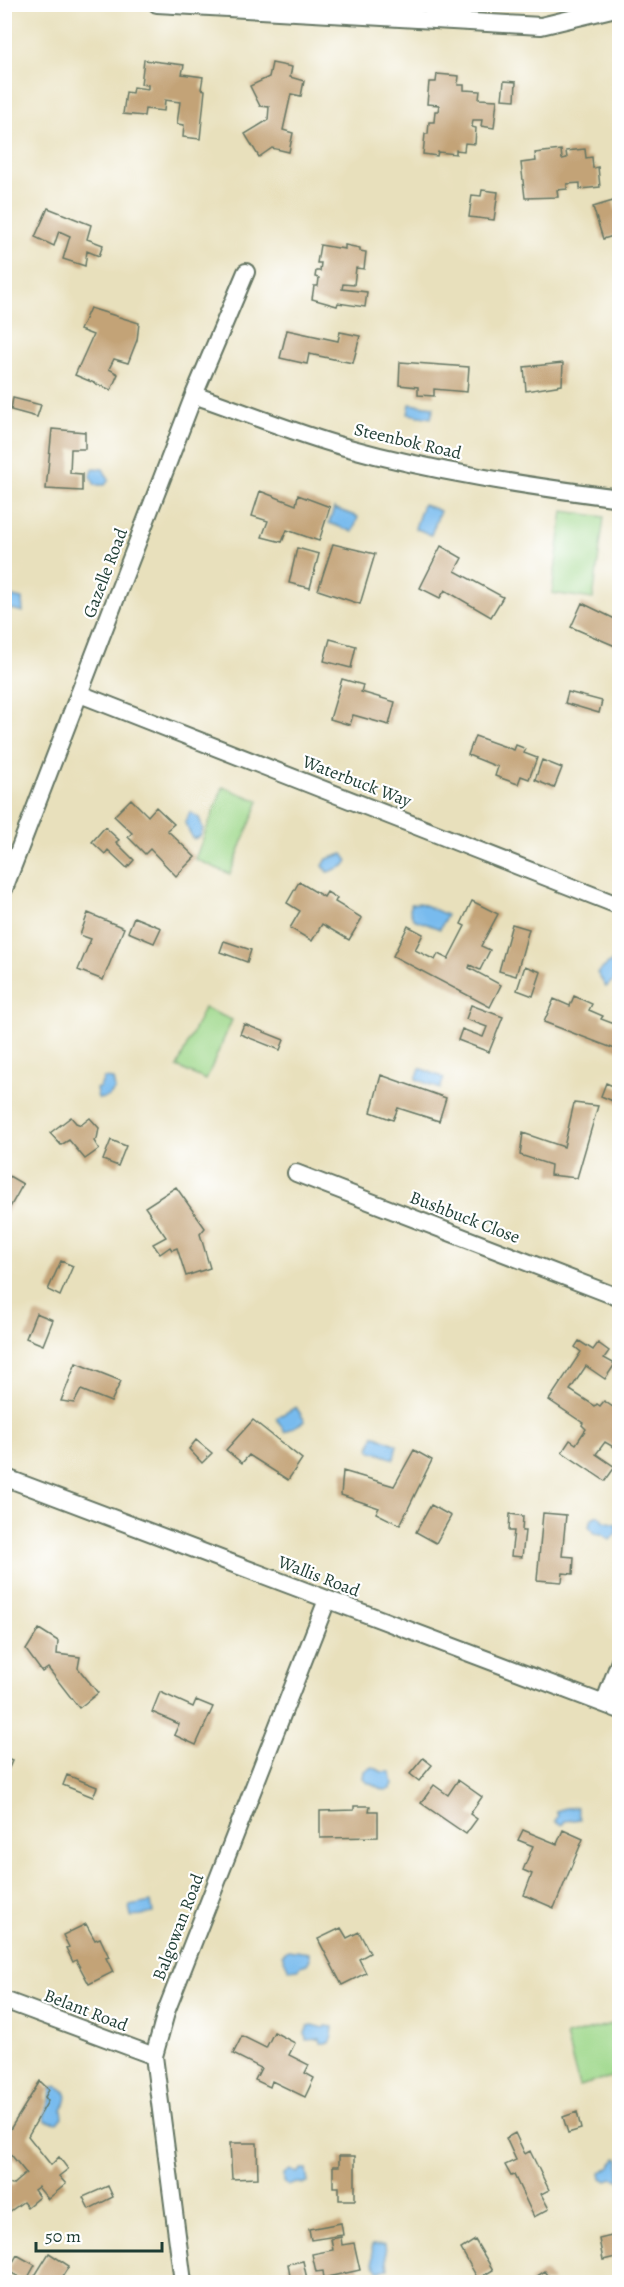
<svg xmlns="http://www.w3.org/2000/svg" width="624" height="2287" viewBox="0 0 624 2287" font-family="Alegreya,serif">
	<rect width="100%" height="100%" fill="#fff"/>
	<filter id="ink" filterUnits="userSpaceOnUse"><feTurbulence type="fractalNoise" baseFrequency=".0167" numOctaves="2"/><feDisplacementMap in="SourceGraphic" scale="12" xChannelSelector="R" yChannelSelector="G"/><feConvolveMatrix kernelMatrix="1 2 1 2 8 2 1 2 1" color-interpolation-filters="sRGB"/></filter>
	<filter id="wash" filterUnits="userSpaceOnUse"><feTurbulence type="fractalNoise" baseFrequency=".008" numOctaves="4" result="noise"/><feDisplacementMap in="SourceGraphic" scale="24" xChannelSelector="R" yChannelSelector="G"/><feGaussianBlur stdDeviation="1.35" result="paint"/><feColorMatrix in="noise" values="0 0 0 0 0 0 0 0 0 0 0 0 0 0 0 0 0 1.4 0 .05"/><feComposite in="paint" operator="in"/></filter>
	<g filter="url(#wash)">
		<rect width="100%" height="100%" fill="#e8e0bc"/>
		<!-- green -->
		<path fill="#9fd88b" stroke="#5f8a60" stroke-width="1.5" d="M563,511l41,6 -11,82 -41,-6z
			M223,787l36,14 -29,73 -35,-15z
			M204,1008l28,12 -26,60 -29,-13z
			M619,2022v53l-40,11 -13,-50z"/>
		<!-- water -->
		<path fill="#78bbee" stroke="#4c7c91" stroke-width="1.5" d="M410,404l24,3 -3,11 -23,-4z
			M94,468l9,1 6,11 -4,5h-10l-5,-9z
			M423,504l17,7 -9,24 -16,-7z
			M334,508l24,9 -5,15 -24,-9z
			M4,595l18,4 1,13 -11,-3 -7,3z
			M190,812l9,6 4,11 -3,8 -7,2 -8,-16z
			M343,854l5,7 -4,5 -16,6 -5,-6 4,-7z
			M420,903l27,12 -7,14 -27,-10 -3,-8 1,-7z
			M617,957l2,3v15l-13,12 -9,-14z
			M420,1068l24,10 -4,11 -24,-10z
			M104,1078l9,1 2,10c-5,7 -9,11 -17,9l-2,-9 4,-2z
			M296,1407l9,14 -20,11 -9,-14z
			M374,1435l23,10 -3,14 -25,-9z
			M598,1515l7,6 12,3 -1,9 -6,7 -8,-6 -8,-1 -5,-7 3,-8z
			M373,1767l9,5h9l2,12 -3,5 -6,1 -13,-7h-3l-5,-5 1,-7z
			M577,1807l3,12 -15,2 -3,4 -7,-4 3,-5 -2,-5 10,-3z
			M151,1902l2,11 -22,4 -2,-11z
			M288,1950l21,3 1,6 -3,5 -7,2 -2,3 -9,1 -7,-15z
			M313,2025l11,3 2,-2 7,1 -1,9 -3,7h-8l-1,-4 -14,1 -1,-7 3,-7z
			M56,2086c13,4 13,13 6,23l1,8 -5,6 -12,-2 -2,-5 6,-15 1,-13z
			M617,2158l2,2v21l-6,-2 -6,2 -5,-3 -1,-6 8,-5z
			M301,2169h5l2,14 -3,1 -8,-1 -9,3 -4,-4v-8l6,-4 7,3z
			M385,2244l3,25 -9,2 -6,-8 -1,-18z"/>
		<g id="blocks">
			<!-- building -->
			<path fill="#c3a377" d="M144,60l40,5 -2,9 21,3 -2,12 4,1 -5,49 -17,-2 1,-12 -7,-1 3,-22 -15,-2 -1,11 -19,-2 -1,7 -21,-2 3,-22 6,1 1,-6 15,2v-4l-7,-1z
				M272,63l20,4 -2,10 14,4 -3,15 -10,-2 -8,36 10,3 -4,19 -17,-4 -13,9 -14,-23 23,-14 1,-13 -9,-1 -10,-20 19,-9z
				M437,74l22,2 -1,9h6v5l16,1 -1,8 18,1 -3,28 -13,-2 1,-6h-9l-1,7 4,1 -1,16 -10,-1 -1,8 -8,-1v4l-18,-2 -1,4 -14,-2 2,-20h3l1,-12h5l1,-11h3l1,-6 -12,-1 2,-22h7z
				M504,81l12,1 -1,18 -13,-1z
				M585,149l1,9 6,-1 1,11 5,-1 2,20 -20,2v-6l-13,1v5l-10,1 1,7 -33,1 -4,-35 15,-2 -1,-8 26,-3 1,9 5,-1 -1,-7z
				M482,190l16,2 -4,28 -25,-3 3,-22 9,1z
				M613,201l7,21v12l-17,5 -10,-32z
				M48,208l43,17 -4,14 16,6 -4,11 -12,-5 -2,15 -22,-7 7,-23 -11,-5 -5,15 -19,-9z
				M320,245l25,4v-4l15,3v3l6,1 -2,17 -8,-1 -2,17 -11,-1 -1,5 25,3 -2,15 -27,-4 -1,3 -25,-7 2,-13h4l1,-8 -4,-1 1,-6h4l1,-8h-4z
				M90,308l49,15 -2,17 -9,23 -14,-4 -5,10 9,5 -7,16 -36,-15 18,-40 -13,-5z
				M287,330l51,11 2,-9 20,4 -7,27 -44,-9 -2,10 -27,-6z
				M400,362l69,5 -2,25 -33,-3v7l-16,-1v-8l-19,-2z
				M563,363l-1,22 -36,6 -2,-24z
				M13,398l28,7 -4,12 -26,-7z
				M52,429l33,3v17h-14l-1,24 12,1v17l-36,-2z
				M260,491l36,14 2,-10 32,12 -11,34 -32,-11 -5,12 -20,-5 6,-16 -16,-5z
				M333,544l42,10 -15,50 -42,-14z
				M441,546l21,12 -7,13 48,26 -12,20 -46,-27 -5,8 -20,-10z
				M297,548l22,6 -9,34 -21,-5z
				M582,603l35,17 3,-5v33l-49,-21z
				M330,639l26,7 -5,22 -27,-7z
				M342,679l21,6 -2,7 34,10 -6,23 -36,-10 -3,10 -20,-6z
				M568,692l34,9 -3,12 -34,-10z
				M475,736l39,14 2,-5 10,4 -2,4 13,5 -8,21 -8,-3 -3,8 -23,-8 3,-9 -30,-12z
				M542,760l20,8 -8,20 -19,-8z
				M131,799l17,17 8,-9 18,17 -7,6 28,27 -19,19 -26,-27 -5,5 -17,-17 4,-4 -18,-17z
				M105,827l14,13 -3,2 18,18 -7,8 -19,-18 -3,4 -13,-12z
				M299,882l25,15 3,-5 10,6 -2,4 27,16 -13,22 -27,-16 -10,17 -22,-13 10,-17 -13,-8z
				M472,901l26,13 -17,32 9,4 -10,20 -10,-5 -1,3 32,17 -11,22 -97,-51 15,-30 15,8 -8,16 20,10 3,-6 10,5 17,-33 -4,-2z
				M88,913l36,15 -21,52 -25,-10 13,-31 -11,-4z
				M134,917l27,11 -7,15 -26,-11z
				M512,924l17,5 -13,47 -17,-5z
				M224,941l27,9 -4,12 -27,-10z
				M525,966l16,6 -8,24 -16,-6z
				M574,996l18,8 -3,6 14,6 -2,3 16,6 3,-5v31l-76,-29 10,-23 16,7z
				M471,1005l32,12 -14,35 -31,-12 4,-11 21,8 4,-10 -21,-8z
				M244,1024l40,16 -4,10 -40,-16z
				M381,1075l65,23 -7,23 -41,-13 -5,12 -22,-8z
				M606,1083l14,6v15l-19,-8z
				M574,1103l24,3 -21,72 -27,-3 1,-10 -31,-10 3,-22 41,14z
				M71,1117l5,6 5,2 9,-7 9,10 -2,11 -3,2 5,8 -14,10 -16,-19 -8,5 -11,-12z
				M111,1140l15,6 -8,20 -15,-6z
				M4,1173l19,11 -19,34z
				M176,1187l29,41 -5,6 10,34 -24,8 -9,-28 -5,2 -2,-3 -10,7 -7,-10 13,-7 -21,-30z
				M61,1261l12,5 -13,30 -12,-6z
				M36,1313l17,7 -10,25 -17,-7z
				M579,1341l14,9 5,-7 11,8 -5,7 11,6 -10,15 -19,-13 -16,24 25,16 2,-2 3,2 4,-5 16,11v39l-15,-9 -9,12 19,13 -10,14 -43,-29 8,-12 6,4 10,-15 -4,-4 1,-2 -34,-23 32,-48 -6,-5z
				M76,1363l45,18 -10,21 -30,-12 -7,13 -13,-2z
				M253,1420l49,39 -14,21 -39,-25 -7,8 -16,-13z
				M196,1440l16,13 -10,10 -13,-14z
				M414,1450l18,10 -32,65 -24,-12 3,-5 -38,-13 2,-24 51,15z
				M431,1505l20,11 -15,27 -20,-11z
				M543,1513l23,2 -4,41 12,1 -1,17 -10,-1 -1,9 -25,-2z
				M510,1514l13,2 -1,15h3l-3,26 -11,-1 3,-25h-5z
				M39,1629l19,12 -1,13 23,3 -2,11 20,25 -19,15 -31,-40 -6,4 -16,-22z
				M160,1692l33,15 3,-7 17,7 -17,38 -22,-10 5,-11 -27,-12z
				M4,1758l8,3 -4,9 -4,-1z
				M423,1758l9,7 -13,16 -9,-7z
				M67,1775l30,12 -4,10 -30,-12z
				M458,1780l24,17 -12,17 7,5 -11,15 -45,-31 13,-18 14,10z
				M354,1806h16l-1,5h9v26l-58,1v-27l34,-1z
				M523,1830l34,14 6,-14 20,9 -29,69 -30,-13 8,-21 -9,-4 10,-24 -15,-6z
				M86,1924l9,16 5,-2 9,19 -3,1 7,14 -24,12 -13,-24 -3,2 -7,-14 3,-1 -6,-12z
				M341,1928l6,10 12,-6 11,21 -11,6 7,14 -24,12 -24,-46z
				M274,2032l21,11 -6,12 20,10 -4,8 9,5 -9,19 -33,-16 -2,6 -15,-7 6,-12 -28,-14 9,-18 24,12z
				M4,2071l8,3 -7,18 -1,-1z
				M40,2081l9,9 -4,7 3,4 -20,35 23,29 8,-8 9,12 -9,7 7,8 -18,15 -10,-12 -4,3 5,7 -12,10 -4,-5 -14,10 -5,-6v-21l4,-2 4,2 14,-12 -22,-27v-7z
				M577,2112l4,17 -13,4 -5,-16z
				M515,2133l10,21 5,-3 19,39 -8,4 8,15 -15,8 -20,-42 -3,1 -6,-11 11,-5 -10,-22z
				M230,2143h27l1,35 -26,1z
				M339,2156h16v44h-16v-13h-6v-21h6z
				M108,2186l5,11 -24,12 -6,-12z
				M341,2223l2,12 -32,5 -2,-11z
				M620,2234v22l-17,4 -4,-21z
				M341,2237l1,8 12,-2 6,27 -36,8 -1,-7 -7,1 -4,-18 21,-4 -2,-11z
				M475,2240l18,30 -15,9 -17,-30z
				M49,2253l20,13 -10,16h-28z
				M17,2255l18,10 -9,16 -18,-10z
				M303,2261l4,18 -16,3 -3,-18z
				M545,2271l8,11h-25z"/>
		</g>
	</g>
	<g filter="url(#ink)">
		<use href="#blocks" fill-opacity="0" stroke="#657664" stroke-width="1.5"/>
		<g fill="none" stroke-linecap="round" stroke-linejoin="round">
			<defs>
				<path id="minor" d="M157,4l384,22 79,-19
					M194,395c50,17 100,38 151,52 90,25 182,39 275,51
					M80,694l540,212
					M4,889l190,-494 52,-123
					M296,1173l324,125
					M4,1477l616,233
					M604,1703l16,-42
					M4,2000l150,56
					M183,2282l-29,-226 13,-47 160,-409"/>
			</defs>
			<!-- minor casing -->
			<use href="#minor" stroke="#657664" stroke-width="20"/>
			<!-- minor -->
			<use href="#minor" stroke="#fff" stroke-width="16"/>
		</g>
	</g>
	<g text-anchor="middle" stroke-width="4.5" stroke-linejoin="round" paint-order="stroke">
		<!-- street labels -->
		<g font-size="18" fill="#1f3d34" stroke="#fff">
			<text transform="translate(408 441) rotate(13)" y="6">Steenbok Road</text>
			<text transform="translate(105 573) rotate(-69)" y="6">Gazelle Road</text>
			<text transform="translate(357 781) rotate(21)" y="6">Waterbuck Way</text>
			<text transform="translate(465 1217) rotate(21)" y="6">Bushbuck Close</text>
			<text transform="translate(319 1576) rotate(21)" y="6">Wallis Road</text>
			<text transform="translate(178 1927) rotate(-69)" y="6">Balgowan Road</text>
			<text transform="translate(86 2010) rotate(21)" y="6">Belant Road</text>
		</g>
	</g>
	<!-- margin -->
	<rect width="624" height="2287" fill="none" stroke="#fff" stroke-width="24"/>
	<!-- scale -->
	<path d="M36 2242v9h126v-9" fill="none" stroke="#1f3d34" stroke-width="3"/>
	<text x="45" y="2242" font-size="18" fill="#1f3d34" stroke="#ffffff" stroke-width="4.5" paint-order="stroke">50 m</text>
</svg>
